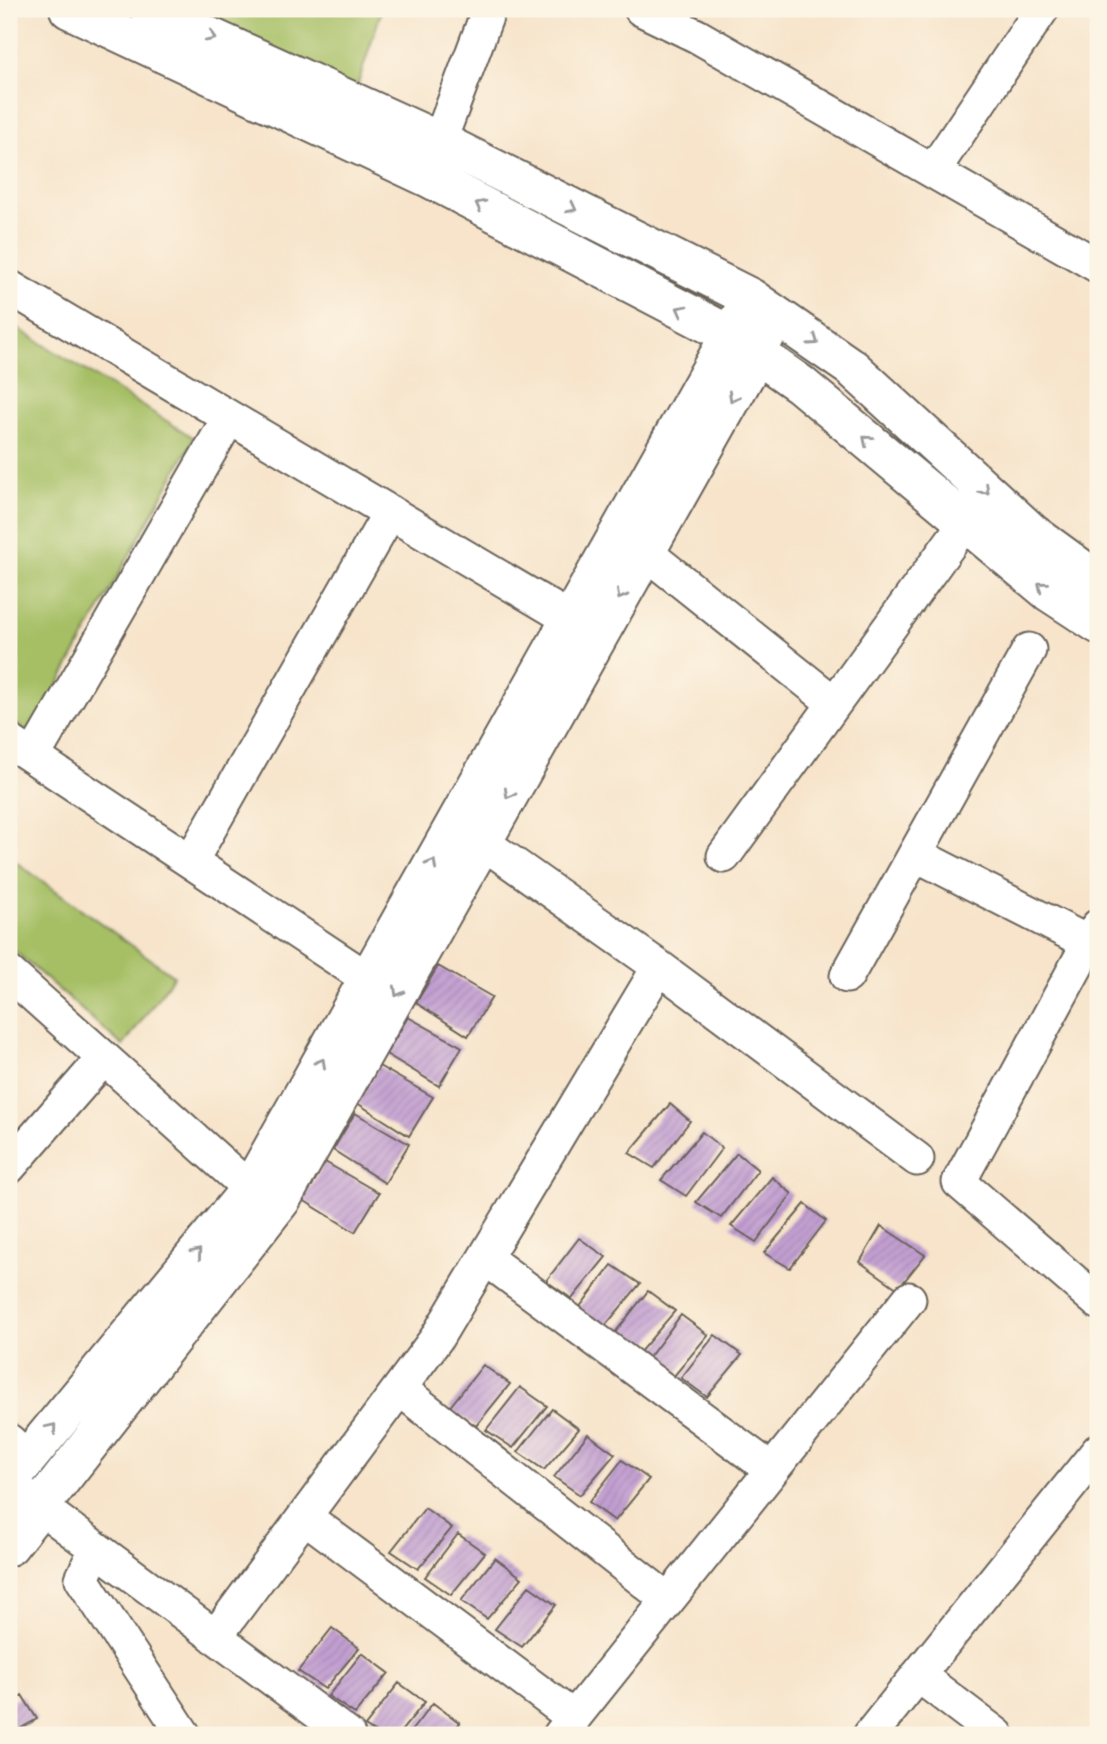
<svg xmlns="http://www.w3.org/2000/svg" width="1107" height="1744" viewBox="0 0 1107 1744" font-family="'IM FELL Double Pica',serif">
	<defs>
		<pattern id="building-hatch" width="6" height="6" patternUnits="userSpaceOnUse" patternTransform="scale(1.75)"><rect width="6" height="6" fill="#c29fd1"/><path d="M-1 1l2-2M0 6l6-6M5 7l2-2" fill="none" stroke="#a688b3"/></pattern>
	</defs>
	<rect width="100%" height="100%" fill="#fcf5e5"/>
	<filter id="ink" filterUnits="userSpaceOnUse"><feTurbulence type="fractalNoise" baseFrequency=".0143" numOctaves="2"/><feDisplacementMap in="SourceGraphic" scale="14" xChannelSelector="R" yChannelSelector="G"/><feConvolveMatrix kernelMatrix="1 2 1 2 8 2 1 2 1" color-interpolation-filters="sRGB"/></filter>
	<filter id="wash" filterUnits="userSpaceOnUse"><feTurbulence type="fractalNoise" baseFrequency=".00686" numOctaves="4" result="noise"/><feDisplacementMap in="SourceGraphic" scale="28" xChannelSelector="R" yChannelSelector="G"/><feGaussianBlur stdDeviation="1.57" result="paint"/><feColorMatrix in="noise" values="0 0 0 0 0 0 0 0 0 0 0 0 0 0 0 0 0 1.4 0 .05"/><feComposite in="paint" operator="in"/></filter>
	<g filter="url(#wash)">
		<rect width="100%" height="100%" fill="#f7e4cb"/>
		<!-- green -->
		<path fill="#a6bf65" stroke="#616e40" stroke-width="2" d="M180,9h202l-27,84z
			M9,323l185,115 -163,296 -22,-15z
			M9,857l165,119 -51,70 -114,-100z"/>
		<g id="blocks">
			<!-- building -->
			<path fill="url(#building-hatch)" d="M438,966l54,31 -24,39 -52,-33z
				M408,1017l54,30 -23,39 -53,-32z
				M379,1066l54,31 -24,39 -52,-33z
				M670,1104l20,17 -36,47 -25,-15z
				M355,1113l54,31 -24,39 -52,-33z
				M702,1132l20,16 -36,48 -25,-16z
				M737,1153l21,17 -37,48 -25,-16z
				M325,1162l54,31 -24,39 -52,-32z
				M772,1177l20,17 -36,48 -25,-16z
				M805,1204l21,17 -36,47 -26,-15z
				M881,1226l44,29 -27,34 -38,-27z
				M579,1238l27,19 -34,42 -26,-18z
				M612,1265l28,19 -35,42 -26,-18z
				M648,1291l27,20 -35,41 -26,-18z
				M681,1315l27,20 -34,41 -26,-17z
				M715,1335l27,20 -35,42 -26,-19z
				M483,1365l27,19 -34,42 -27,-18z
				M520,1387l27,19 -34,42 -27,-18z
				M552,1409l27,20 -35,41 -26,-18z
				M588,1434l27,20 -35,41 -26,-18z
				M622,1460l27,19 -34,42 -26,-19z
				M425,1508l27,20 -34,41 -27,-18z
				M458,1534l27,19 -34,42 -26,-18z
				M495,1558l27,20 -35,41 -26,-18z
				M529,1586l27,19 -34,42 -27,-18z
				M332,1628l27,20 -34,41 -27,-18z
				M362,1653l27,20 -34,41 -27,-18z
				M399,1683l26,19 -27,33h-19l-14,-9z
				M22,1695l15,24 -28,16v-32z
				M433,1703l27,20 -10,12h-42z"/>
		</g>
	</g>
	<g filter="url(#ink)">
		<use href="#blocks" fill-opacity="0" stroke="#696259" stroke-width="2"/>
		<g fill="none" stroke-linecap="round" stroke-linejoin="round">
			<defs>
				<path id="street" d="M641,9l56,27 401,230
					M431,164l58,-155
					M933,171l109,-162
					M9,287l561,332
					M645,552l189,151
					M9,741l359,238
					M33,757l196,-339
					M461,827l198,140 258,192
					M915,854l174,89
					M724,856l241,-333
					M191,861l199,-349
					M1098,926l-139,256 139,120
					M9,973l241,216
					M847,976l182,-326
					M9,1167l95,-109
					M485,1258l287,212
					M400,1389l268,211
					M9,1441l18,17
					M9,1484l339,251
					M305,1517l269,201
					M95,1550l-13,29 102,156
					M215,1637l221,-298 223,-372
					M918,1675l79,60
					M560,1735l349,-436
					M870,1735l228,-284"/>
				<path id="secondary" d="M69,9l358,168 303,158 70,49 249,208 49,32
					M149,9l290,132 312,157 101,70 180,165 66,48
					M9,1481l241,-292 501,-891
					M9,1546l272,-346 476,-846 18,-39"/>
			</defs>
			<!-- street casing -->
			<use href="#street" stroke="#696259" stroke-width="37"/>
			<!-- secondary casing -->
			<use href="#secondary" stroke="#696259" stroke-width="42"/>
			<!-- street -->
			<use href="#street" stroke="#fff" stroke-width="33"/>
			<!-- secondary -->
			<use href="#secondary" stroke="#fff" stroke-width="38"/>
		</g>
		<!-- one-way arrows -->
		<defs><path id="oneway-chevron" d="M-2-3.5L2.5 0L-2 3.5" fill="none" stroke-width="1.6" stroke-linecap="round" stroke-linejoin="round" transform="scale(1.75)"/></defs>
		<g stroke="#999">
			<use href="#oneway-chevron" transform="translate(211 37) rotate(25)"/>
			<use href="#oneway-chevron" transform="translate(480 205) rotate(-152)"/>
			<use href="#oneway-chevron" transform="translate(572 208) rotate(27)"/>
			<use href="#oneway-chevron" transform="translate(681 310) rotate(-152)"/>
			<use href="#oneway-chevron" transform="translate(814 341) rotate(35)"/>
			<use href="#oneway-chevron" transform="translate(733 397) rotate(119)"/>
			<use href="#oneway-chevron" transform="translate(867 440) rotate(-140)"/>
			<use href="#oneway-chevron" transform="translate(985 490) rotate(43)"/>
			<use href="#oneway-chevron" transform="translate(1042 586) rotate(-141)"/>
			<use href="#oneway-chevron" transform="translate(621 595) rotate(119)"/>
			<use href="#oneway-chevron" transform="translate(509 794) rotate(119)"/>
			<use href="#oneway-chevron" transform="translate(432 864) rotate(-61)"/>
			<use href="#oneway-chevron" transform="translate(398 992) rotate(119)"/>
			<use href="#oneway-chevron" transform="translate(321 1063) rotate(-61)"/>
			<use href="#oneway-chevron" transform="translate(197 1253) rotate(-50)"/>
			<use href="#oneway-chevron" transform="translate(52 1428) rotate(-50)"/>
		</g>
	</g>
	<!-- margin -->
	<rect width="1107" height="1744" fill="none" stroke="#fcf5e5" stroke-width="35"/>
</svg>
